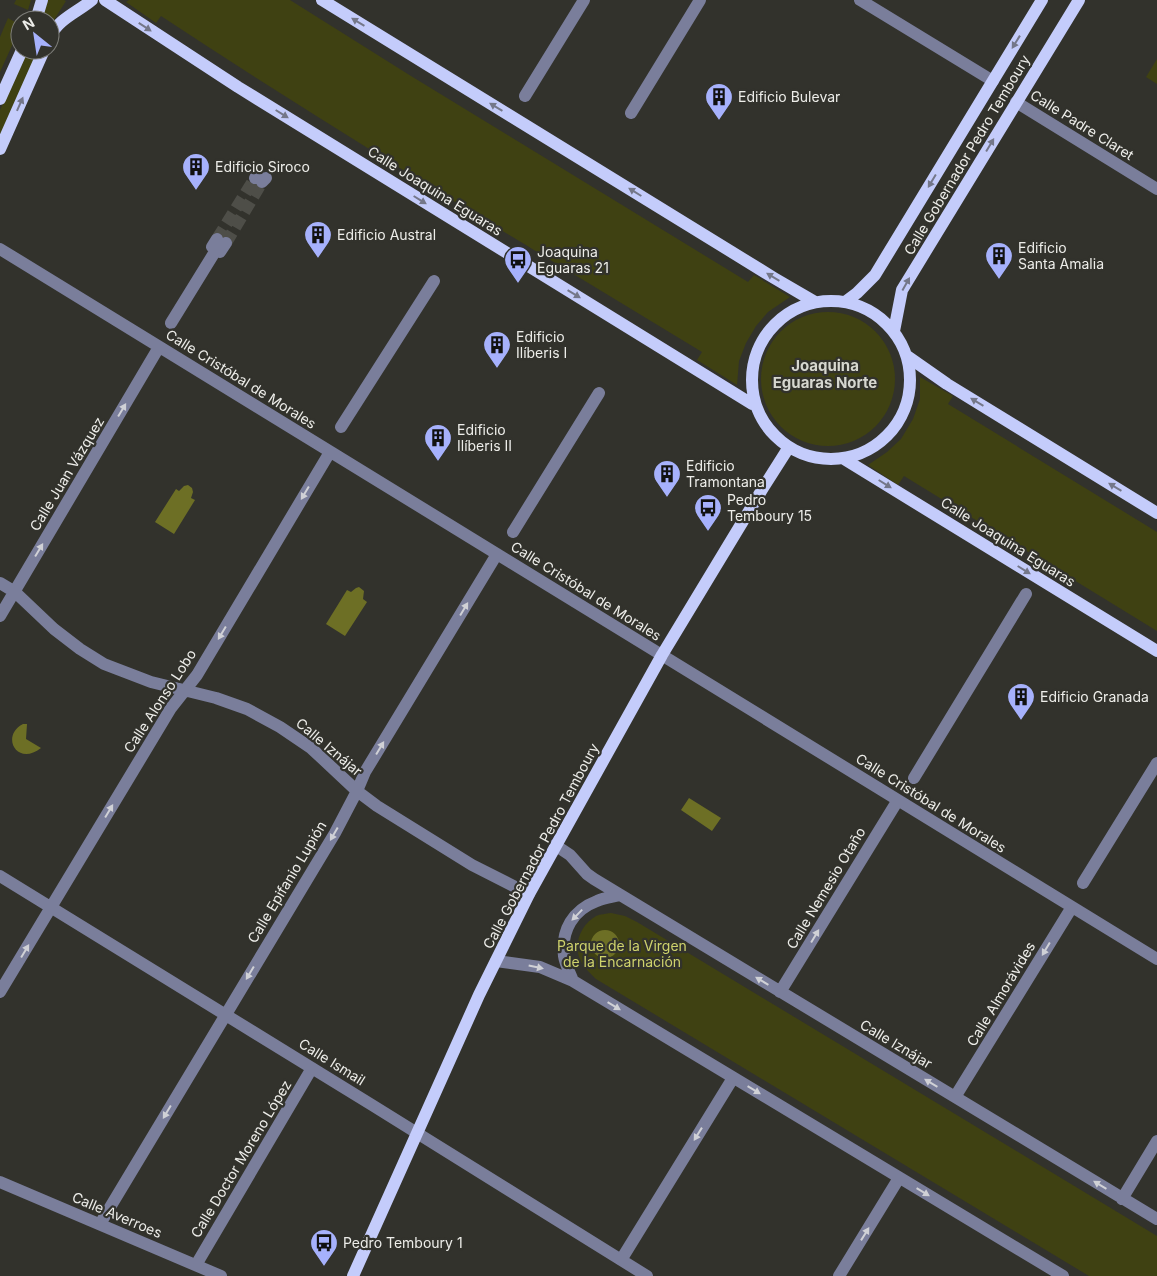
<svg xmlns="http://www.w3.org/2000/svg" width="1157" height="1276" viewBox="0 0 1157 1276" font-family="Inter,sans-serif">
	<rect width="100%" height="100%" fill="#32322c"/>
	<!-- green -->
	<path fill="#3f4112" d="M16,0h15l-3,10 -14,-6z
		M48,0h16l2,1 -14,22 -2,-1v-2h-4l-4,-2z
		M129,0h161l121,76 337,206 6,-7 36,22 -22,15 -12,14 -10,17 -7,18 -2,24 -40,-25 5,-8c-181,-110 -364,-219 -541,-336l-5,7 -30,-21z
		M8,18l12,7v3l-20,44v-35z
		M28,50h11l-39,87v-27z
		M1157,59v25l-11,-7z
		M761 379a67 67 0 1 1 134 0a67 67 0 1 1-134 0Z
		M920,377l33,19 -5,8 209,128v99l-253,-155 -6,9 -30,-20 19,-13 14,-13 12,-20 7,-20z
		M611,913l14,3 12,6 520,314v40h-68l-493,-297c-6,-6 -14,-13 -17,-22 -5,-16 3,-33 17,-41 4,-2 10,-2 15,-3z"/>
	<!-- water -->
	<path fill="#6d6f25" d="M188,485l4,3 1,4 -2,6 4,2 -21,34 -19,-12 21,-33 3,2 5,-5z
		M359,587l5,4 -1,8 4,3 -22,34 -19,-12 21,-34 4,2 5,-4z
		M23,724h4l-1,15 15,9c-24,19 -41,-12 -18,-24z
		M689,798l32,20 -9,13 -31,-21z
		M591 944a14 14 0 1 1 28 0a14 14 0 1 1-28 0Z"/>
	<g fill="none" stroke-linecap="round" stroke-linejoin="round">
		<!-- minor-tunnel -->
		<path stroke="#4e4e48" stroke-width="12" stroke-dasharray="12 6" stroke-linecap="butt" d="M217,239l38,-61
			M226,243l36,-61"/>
		<!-- minor -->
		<path stroke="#7a7e9b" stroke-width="12" d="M860,0l133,81
			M525,96l59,-96
			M1016,102l141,87
			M631,113l69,-113
			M255,178l3,-5
			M262,182l4,-4
			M217,239l-5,8 8,5 6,-9
			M0,249l1157,710
			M171,323l45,-73
			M341,427l93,-146
			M513,532l86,-139
			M0,583l15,9 39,37 26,20 24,15 47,18 65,16 31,11 33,18 31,21 46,43 20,15 95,59 57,29
			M0,616l159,-269
			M914,778l112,-184
			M555,845l15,10 17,19 7,5 563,340
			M0,876l372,229 275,171
			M1083,883l74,-120
			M496,961l44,6 33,14 490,295
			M573,981c-3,-8 -8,-17 -9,-25 -3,-26 9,-46 33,-55 7,-3 15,-4 23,-6
			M0,992l171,-284 26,-33 133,-223
			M780,992l118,-192
			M955,1097l117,-190
			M0,1182l221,94
			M1122,1199l35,-58
			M100,1224l235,-391 22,-42 8,-19 132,-218
			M621,1260l112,-182
			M196,1265l116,-197
			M839,1276l60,-98"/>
		<!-- major -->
		<path stroke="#c4ccfb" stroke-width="12" d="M105,0l133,87 514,317
			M322,0l452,278 41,24
			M36,20l6,-20
			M50,37c8,-18 28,-25 42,-37
			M0,99l22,-49
			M0,149l44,-99
			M752 380a79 79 0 1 1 158 0a79 79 0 1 1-158 0Z
			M845,302l12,-9 18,-18 167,-275
			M894,331l8,-41 177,-290
			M907,356l40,28 210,129
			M844,459l313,192
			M353,1276l126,-281 50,-101 133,-239 101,-167 26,-41"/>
	</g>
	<!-- one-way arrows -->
	<defs><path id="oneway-solid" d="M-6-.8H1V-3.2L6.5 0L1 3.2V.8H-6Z" transform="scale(1.25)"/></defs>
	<g fill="#747789">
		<use href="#oneway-solid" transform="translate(358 22) rotate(-149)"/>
		<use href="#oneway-solid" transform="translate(145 27) rotate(33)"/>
		<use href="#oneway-solid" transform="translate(1016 42) rotate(122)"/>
		<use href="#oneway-solid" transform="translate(20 104) rotate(-66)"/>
		<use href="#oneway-solid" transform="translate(496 107) rotate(-149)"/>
		<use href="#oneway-solid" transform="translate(282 114) rotate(32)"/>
		<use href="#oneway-solid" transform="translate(990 145) rotate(-59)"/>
		<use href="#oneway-solid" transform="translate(932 181) rotate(121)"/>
		<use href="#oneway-solid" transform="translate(635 192) rotate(-148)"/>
		<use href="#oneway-solid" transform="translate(420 200) rotate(32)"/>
		<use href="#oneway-solid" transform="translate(773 277) rotate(-149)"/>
		<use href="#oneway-solid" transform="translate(906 284) rotate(-61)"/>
		<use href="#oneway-solid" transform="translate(574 294) rotate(31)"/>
		<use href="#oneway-solid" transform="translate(977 402) rotate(-149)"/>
		<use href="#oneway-solid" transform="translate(885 484) rotate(32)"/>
		<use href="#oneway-solid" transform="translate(1115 487) rotate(-149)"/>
		<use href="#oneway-solid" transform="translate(1024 570) rotate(32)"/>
	</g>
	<g fill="#d0d1d6">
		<use href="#oneway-solid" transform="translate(122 410) rotate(-59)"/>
		<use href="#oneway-solid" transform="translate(305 493) rotate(121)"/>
		<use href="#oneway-solid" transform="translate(39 550) rotate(-59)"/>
		<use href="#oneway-solid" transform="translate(464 609) rotate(-59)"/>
		<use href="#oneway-solid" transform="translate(222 633) rotate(121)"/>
		<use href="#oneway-solid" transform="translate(380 748) rotate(-59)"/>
		<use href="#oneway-solid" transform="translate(109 811) rotate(-59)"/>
		<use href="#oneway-solid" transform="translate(334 834) rotate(120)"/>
		<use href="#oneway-solid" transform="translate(577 915) rotate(134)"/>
		<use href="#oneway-solid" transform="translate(815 936) rotate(-59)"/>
		<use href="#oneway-solid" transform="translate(1046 949) rotate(121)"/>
		<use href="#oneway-solid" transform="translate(25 951) rotate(-59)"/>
		<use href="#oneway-solid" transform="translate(536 967) rotate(12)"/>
		<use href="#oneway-solid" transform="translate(250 973) rotate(121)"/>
		<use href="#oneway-solid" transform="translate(762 981) rotate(-149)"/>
		<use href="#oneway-solid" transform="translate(614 1006) rotate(31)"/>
		<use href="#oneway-solid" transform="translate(931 1083) rotate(-149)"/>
		<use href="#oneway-solid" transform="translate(754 1090) rotate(31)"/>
		<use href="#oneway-solid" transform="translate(167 1112) rotate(121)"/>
		<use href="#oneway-solid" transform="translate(698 1134) rotate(122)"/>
		<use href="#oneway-solid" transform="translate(1100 1185) rotate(-149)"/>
		<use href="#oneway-solid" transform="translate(923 1192) rotate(31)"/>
		<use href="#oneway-solid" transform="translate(865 1234) rotate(-58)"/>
	</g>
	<!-- icons -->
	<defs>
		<symbol id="building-pin" viewBox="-11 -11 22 30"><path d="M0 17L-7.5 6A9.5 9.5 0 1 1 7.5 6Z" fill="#a6b1fc" stroke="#32322c"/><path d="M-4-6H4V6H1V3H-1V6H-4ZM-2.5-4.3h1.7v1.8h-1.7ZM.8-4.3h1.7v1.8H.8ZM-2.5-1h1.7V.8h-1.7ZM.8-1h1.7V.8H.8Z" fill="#111"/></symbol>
		<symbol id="bus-pin" viewBox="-11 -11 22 30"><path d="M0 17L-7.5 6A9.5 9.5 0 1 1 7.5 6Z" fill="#a6b1fc" stroke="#32322c"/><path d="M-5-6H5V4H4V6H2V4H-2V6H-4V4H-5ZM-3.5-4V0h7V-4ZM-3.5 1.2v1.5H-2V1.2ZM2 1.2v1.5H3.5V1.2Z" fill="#111"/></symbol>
	</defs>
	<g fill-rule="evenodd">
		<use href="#building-pin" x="703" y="81" width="32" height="43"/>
		<use href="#building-pin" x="180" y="151" width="32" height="43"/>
		<use href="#building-pin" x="302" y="219" width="32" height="43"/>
		<use href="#building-pin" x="983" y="240" width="32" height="43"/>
		<use href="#bus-pin" x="502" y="244" width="32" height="43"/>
		<use href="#building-pin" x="481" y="329" width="32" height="43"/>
		<use href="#building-pin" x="422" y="422" width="32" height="43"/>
		<use href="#building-pin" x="651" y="458" width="32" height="43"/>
		<use href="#bus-pin" x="692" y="492" width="32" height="43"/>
		<use href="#building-pin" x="1005" y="681" width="32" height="43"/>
		<use href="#bus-pin" x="308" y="1227" width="32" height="43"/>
	</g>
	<g text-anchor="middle" stroke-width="4.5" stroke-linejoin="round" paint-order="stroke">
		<!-- poi labels -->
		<g font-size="14" fill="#edede9" stroke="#32322c" text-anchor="start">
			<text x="738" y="102">Edificio Bulevar</text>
			<text x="215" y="172">Edificio Siroco</text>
			<text x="337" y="240">Edificio Austral</text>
			<text x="1018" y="253">Edificio<tspan x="1018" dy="16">Santa Amalia</tspan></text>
			<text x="537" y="257">Joaquina<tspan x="537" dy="16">Eguaras 21</tspan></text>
			<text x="516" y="342">Edificio<tspan x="516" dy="16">Ilíberis I</tspan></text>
			<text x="457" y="435">Edificio<tspan x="457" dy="16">Ilíberis II</tspan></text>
			<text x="686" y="471">Edificio<tspan x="686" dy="16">Tramontana</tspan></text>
			<text x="727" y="505">Pedro<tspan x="727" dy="16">Temboury 15</tspan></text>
			<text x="1040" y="702">Edificio Granada</text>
			<text x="343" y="1248">Pedro Temboury 1</text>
		</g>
		<!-- street labels -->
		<g font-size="14" fill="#edede9" stroke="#32322c">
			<text transform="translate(1082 125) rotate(32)" y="5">Calle Padre Claret</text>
			<text transform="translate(967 155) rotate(-59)" y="5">Calle Gobernador Pedro Temboury</text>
			<text transform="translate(435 191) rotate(32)" y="5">Calle Joaquina Eguaras</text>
			<text transform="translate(241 379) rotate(32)" y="5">Calle Cristóbal de Morales</text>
			<text transform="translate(67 474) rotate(-59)" y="5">Calle Juan Vázquez</text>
			<text transform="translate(1008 542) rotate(32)" y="5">Calle Joaquina Eguaras</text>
			<text transform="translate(586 591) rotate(32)" y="5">Calle Cristóbal de Morales</text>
			<text transform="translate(160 701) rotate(-57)" y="5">Calle Alonso Lobo</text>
			<text transform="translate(329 747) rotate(40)" y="5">Calle Iznájar</text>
			<text transform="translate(931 803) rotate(32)" y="5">Calle Cristóbal de Morales</text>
			<text transform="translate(541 846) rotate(-62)" y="5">Calle Gobernador Pedro Temboury</text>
			<text transform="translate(287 882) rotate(-59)" y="5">Calle Epifanio Lupión</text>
			<text transform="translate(826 888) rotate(-59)" y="5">Calle Nemesio Otaño</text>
			<text transform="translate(1001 994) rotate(-59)" y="5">Calle Almorávides</text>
			<text transform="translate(896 1044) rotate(31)" y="5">Calle Iznájar</text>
			<text transform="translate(332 1062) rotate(32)" y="5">Calle Ismail</text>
			<text transform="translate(241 1159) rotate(-59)" y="5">Calle Doctor Moreno López</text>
			<text transform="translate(117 1215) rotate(23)" y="5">Calle Averroes</text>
		</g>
		<!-- park labels -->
		<g font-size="14" fill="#ced26c" stroke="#32322c">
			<text x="622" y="951">Parque de la Virgen<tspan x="622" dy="16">de la Encarnación</tspan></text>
		</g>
		<!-- neighbourhood labels -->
		<g font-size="15" font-weight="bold" fill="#d6d7cf" stroke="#32322c">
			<text x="825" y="371">Joaquina<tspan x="825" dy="17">Eguaras Norte</tspan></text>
		</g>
	</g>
	<!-- north arrow -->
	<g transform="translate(35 35) rotate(330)"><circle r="24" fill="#32322c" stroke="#7d7d78"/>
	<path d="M0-4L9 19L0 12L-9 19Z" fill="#a6b1fc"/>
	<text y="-8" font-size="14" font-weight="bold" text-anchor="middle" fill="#edede9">N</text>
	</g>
</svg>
